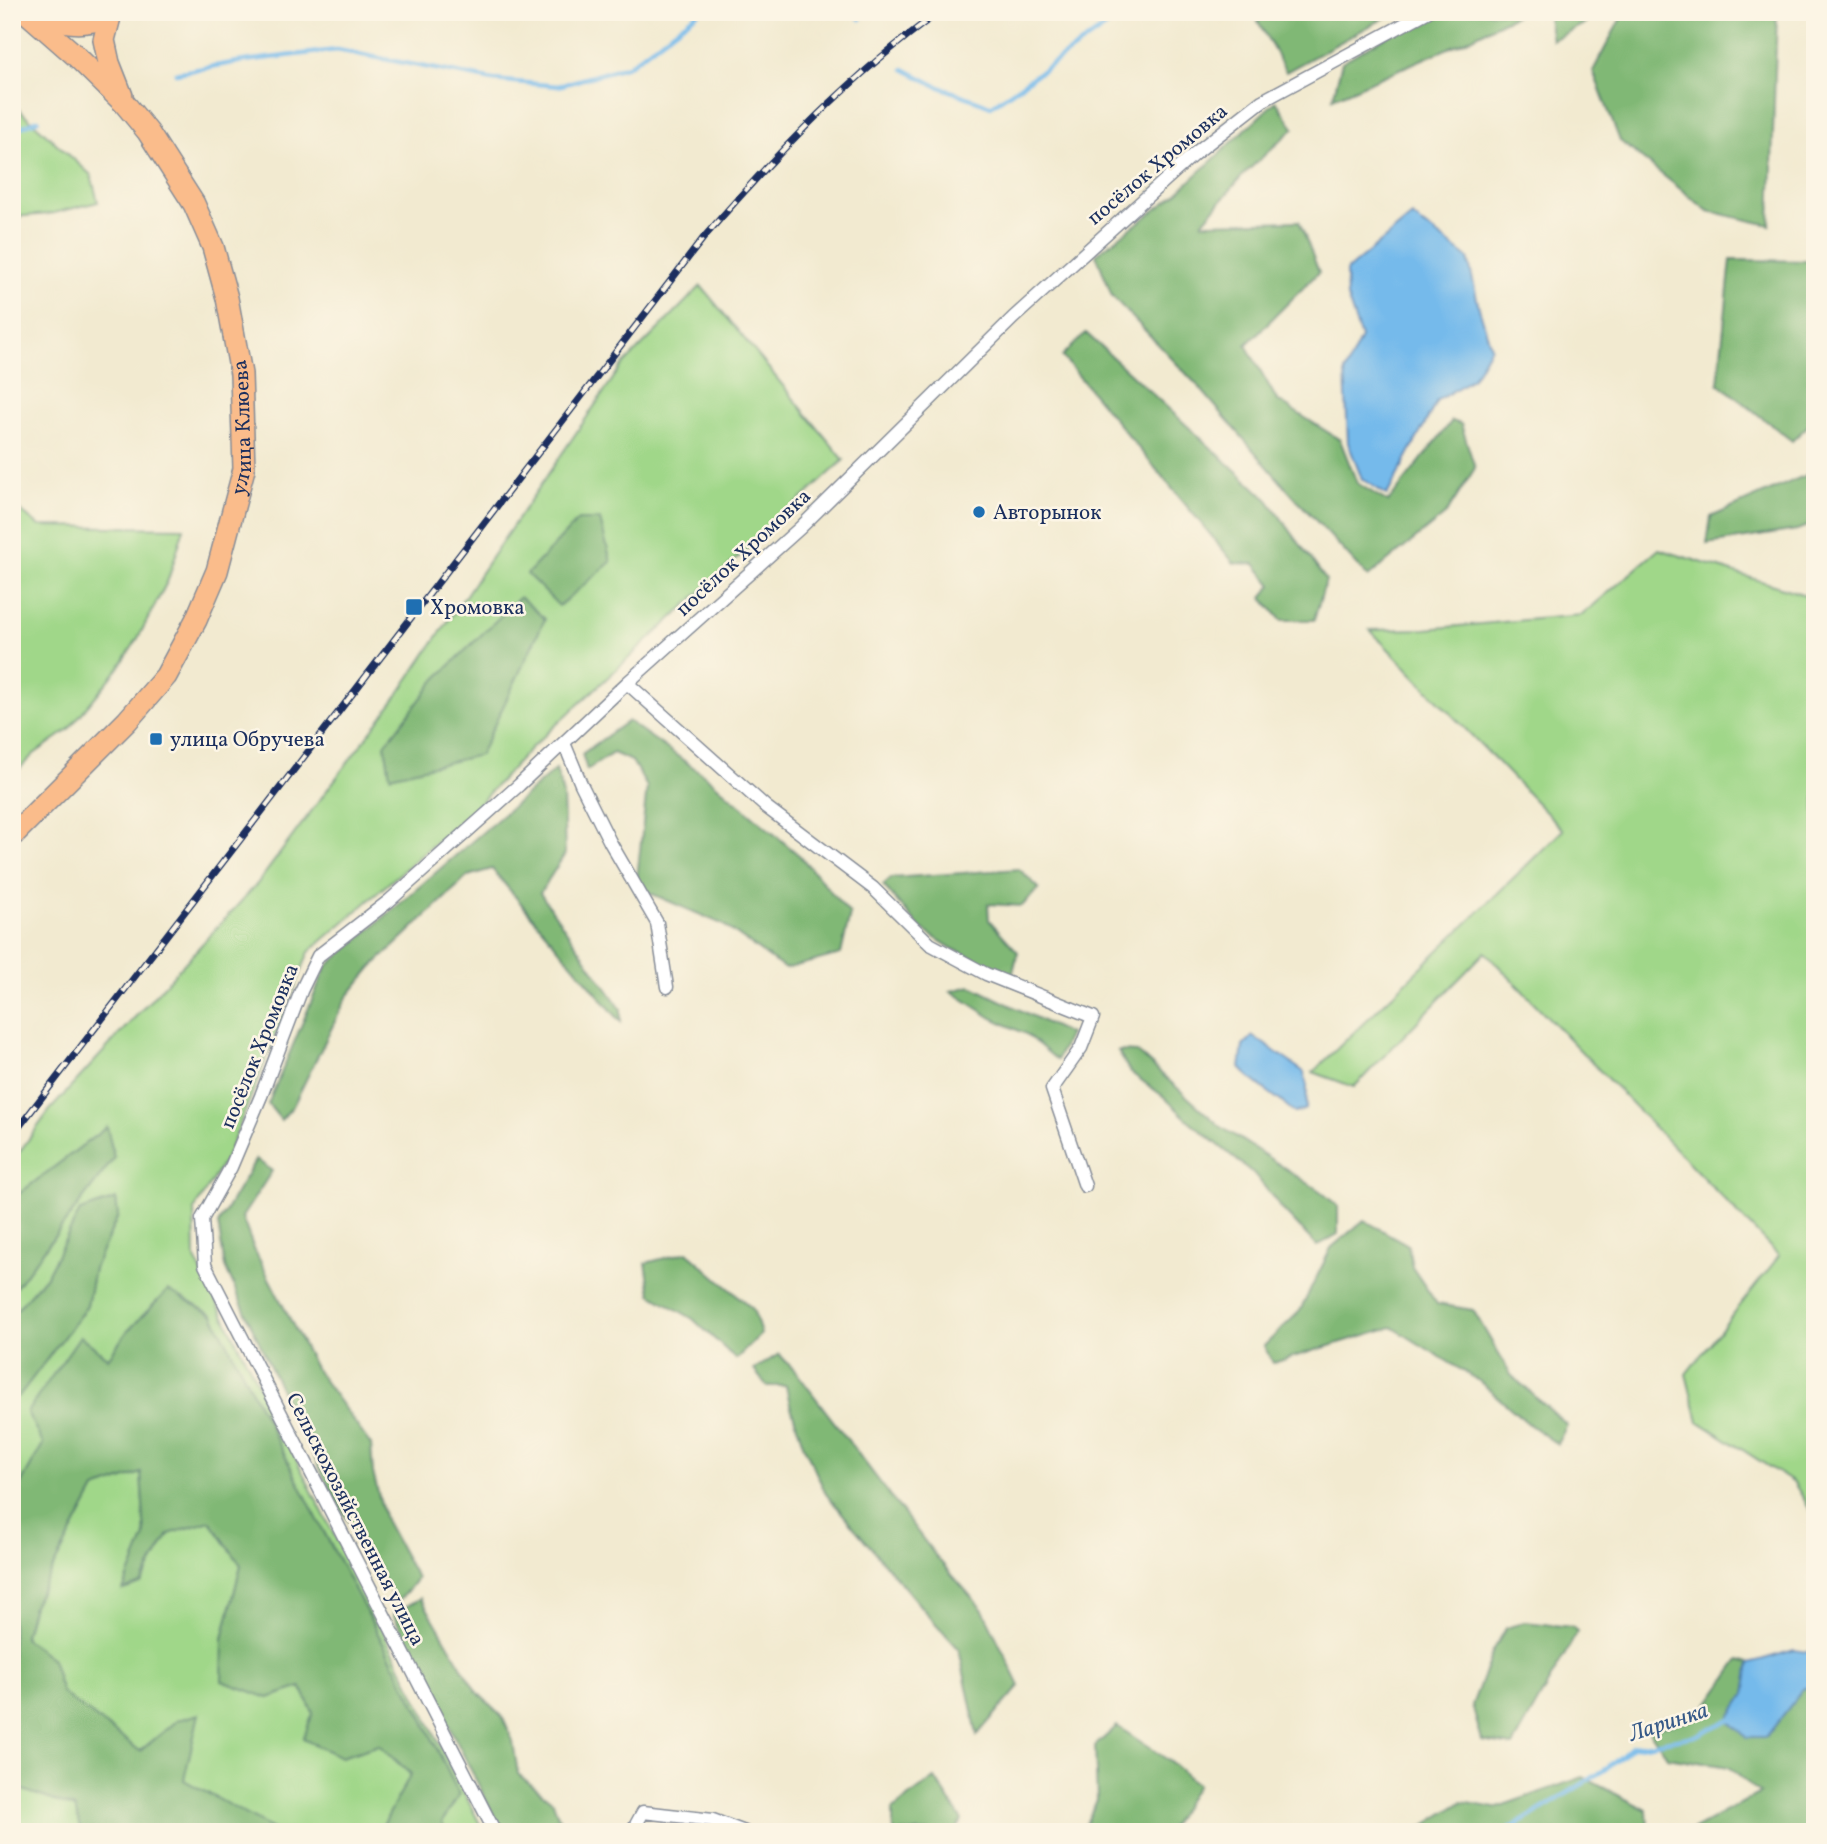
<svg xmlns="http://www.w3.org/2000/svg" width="1827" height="1844" viewBox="0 0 1827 1844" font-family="Vollkorn,serif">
	<rect width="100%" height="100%" fill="#fcf5e5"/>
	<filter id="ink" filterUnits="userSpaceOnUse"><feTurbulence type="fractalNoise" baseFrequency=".0143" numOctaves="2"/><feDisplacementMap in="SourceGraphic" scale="14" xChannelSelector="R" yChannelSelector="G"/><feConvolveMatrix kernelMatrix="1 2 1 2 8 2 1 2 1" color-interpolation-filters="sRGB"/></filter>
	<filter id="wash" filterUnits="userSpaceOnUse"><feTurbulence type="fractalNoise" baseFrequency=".00686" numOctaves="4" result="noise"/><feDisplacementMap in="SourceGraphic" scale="28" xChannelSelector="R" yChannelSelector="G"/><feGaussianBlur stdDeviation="1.57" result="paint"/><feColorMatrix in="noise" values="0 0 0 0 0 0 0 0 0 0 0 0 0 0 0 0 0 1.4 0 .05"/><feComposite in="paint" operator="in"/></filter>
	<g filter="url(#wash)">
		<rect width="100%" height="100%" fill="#f2ead0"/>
		<!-- green -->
		<path fill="#a0d789" stroke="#5e8374" stroke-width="2" d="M12,103l79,72 7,27 -48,12 -38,3z
			M701,286l143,174 -313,288 -59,63 -163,141 -82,204 -33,54 1,49 289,573h-39l-3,-10 17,-27 -37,-78 -98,-185 -156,-242 -41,42 -19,26 -28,-22 -37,108 -31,56v-102l7,-2 68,-90 7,-38 24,-52 -2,-17 -36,12 -33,64 -35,40v-23l102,-134 -7,-31 -95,72v-37l38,-52 207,-226 138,-185 226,-332z
			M12,504l27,22 145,2 -16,52 -30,58 -20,31 -50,61 -34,24 -22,22z
			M1659,549l156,49v919l-21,-34 -96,-62 -12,-47 93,-118 -294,-304 -131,135 -41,-15 250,-242 -193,-200 55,-1 157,-14z
			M141,1473l4,63 -4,48 28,-50 40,-14 32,45 -18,74 45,59 33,-11 13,26 -10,26 37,18 38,-12 32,30 -32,57 -106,-2 -89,-50 -6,-60 -38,31 -78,-58 -10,-34 -28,-21 9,-33 62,-116z
			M12,1786l64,22 5,24h-69z"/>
		<!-- forest -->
		<path fill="#80b875" stroke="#4e746a" stroke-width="2" d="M1253,12h142l-109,60z
			M1429,12h93l-55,28 -134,58 9,-36z
			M1547,12h33l6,11 -34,17z
			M1624,12h153l-7,213 -62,-14 -88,-70 -27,-70z
			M1276,101l18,27 -50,46 -42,49 97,-2 20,51 -73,73 31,55 63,40 17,43 31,19 64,-81 9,3 14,44 -29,46 -78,63 -83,-90 -86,-100 -87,-91 -16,-42 78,-58z
			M1731,260l84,1v158l-23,22 -74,-58z
			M1086,333l182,167 58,80 -12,40h-33l-19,-23 10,-12 -17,-21 -21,-1 -172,-207z
			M1815,471v52l-18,7 -90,14 4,-27z
			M578,520h22l11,42 -52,44 -32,-32z
			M520,597l25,22 -65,136 -90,21 -5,-31 51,-66z
			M628,721l79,56 93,79 50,58 -9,40 -56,15 -63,-45 -86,-37 11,-100 -15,-26 -19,-8 -26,17 -5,-16z
			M556,769l7,26 2,59 -25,39 81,116v13l-129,-153 -24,7 -96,91 -25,30 -54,109 -12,14 -13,-16 58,-137z
			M1019,869l20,19 -17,18 -34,-2 1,16 29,32 -6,24 -59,-27 -32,-20 -38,-44 8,-7z
			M971,986l98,48 -12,26 -31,-26 -34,-16 -41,-27z
			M1118,1051l19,1 83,74 100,65 18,15v28l-21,12 -34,-36 -28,-35 -68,-56 -24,-23 -33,-24z
			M107,1127l7,31 -102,134v-93z
			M256,1159l16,12 -30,46 12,32 61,119 56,77 2,28 12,47 32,59 -20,24 -67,-113 -51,-104 -54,-119 -7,-43z
			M116,1199l2,17 -24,52 -7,38 -68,90 -7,2v-83l35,-40 33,-64z
			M1364,1220l44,25 4,22 25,37 36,6 38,65 56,50 -10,19 -27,-19 -51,-44 -87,-54 -119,36 -9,-17 36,-35 31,-63z
			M687,1252l66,57 8,25 -25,25 -43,-40 -42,-25 -5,-31z
			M168,1290l45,25 111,217 98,185 37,78 -17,27 3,10h-66l32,-58 -32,-29 -38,12 -38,-18 10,-26 -12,-26 -33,11 -46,-17 1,-42 18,-74 -31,-44 -41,13 -28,50 -18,6 22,-54 -4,-63 -46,16 -62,116 -9,33 28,21 10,34 78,58 38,-31 21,-6 -15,66 94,52h-197l-6,-24 -63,-22v-286l31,-56 -16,-32 53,-76 28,22 19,-26z
			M779,1354l17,18 143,188 44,50 37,76 -43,49 -18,-86 -32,-35 -101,-120 -23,-50 -13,-40 -4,-18h-19l-13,-16z
			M421,1598l55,93 26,25 11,25 5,33 35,28 11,30h-62l-109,-218z
			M1525,1622l47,5 6,4 -65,115 -31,-5 -10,-36 21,-54 13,-23z
			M1739,1660l11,3 -5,31 -17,26 38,17 38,-49 11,-1v145h-117l-6,-2 68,-37 -32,-26 -60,-10 -20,-28 50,-11z
			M1117,1726l54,36 26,23 -30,47h-85l15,-32 -2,-54z
			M1583,1777l64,33 1,18 -13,4h-221l48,-30 33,6z
			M935,1778l27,42 -7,12h-62v-23z"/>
		<!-- water -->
		<path fill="#74baeb" stroke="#4874a4" stroke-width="2" d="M1412,216l56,42 11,50 12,39 -18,31 -36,23 -50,94 -25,-16 -14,-36 -3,-72 16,-33 -14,-41 -1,-26z
			M1253,1036l51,36 3,14 -1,23 -11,4c-18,-17 -39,-27 -55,-45l3,-22z
			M1794,1650l21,3v34l-11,1 -38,49h-20l-18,-17 17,-26 5,-31z"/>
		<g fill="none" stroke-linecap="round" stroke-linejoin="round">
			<!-- stream -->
			<path stroke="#74baeb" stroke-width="4.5" d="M855,12l5,7
				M904,69l33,17 54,20 136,-94
				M176,73l68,-12 93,-11 156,30 65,6 70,-20 71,-54
				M12,131l26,-11
				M1505,1832l103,-64 24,-21 63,-11 37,-18"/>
		</g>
	</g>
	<g filter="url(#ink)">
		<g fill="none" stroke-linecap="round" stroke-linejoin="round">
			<defs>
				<path id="minor" d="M627,683l139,124 107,81 57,56 56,30 107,43 -12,31 -29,41 33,97
					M564,743l17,41 29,58 47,81 10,64
					M495,1832l-290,-567 -3,-46 29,-52 30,-71 40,-105 17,-35 71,-55 130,-116 108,-102 173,-155 213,-210 181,-164 68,-53 165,-89
					M632,1832l11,-20 70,8 32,12"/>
				<g id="primary">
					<path d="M34,12c32,11 43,15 76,5"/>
					<path d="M110,17l-6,23 5,23 13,33"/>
					<path id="s1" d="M12,836l115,-115 39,-45 30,-56 21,-49 27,-102 -3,-95 -14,-76 -14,-51 -19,-43 -46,-72 -23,-28 -50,-49 -49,-43"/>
				</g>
			</defs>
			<!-- minor casing -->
			<use href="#minor" stroke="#868c97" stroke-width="15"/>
			<!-- primary casing -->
			<use href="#primary" stroke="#868c97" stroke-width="24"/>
			<!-- minor -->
			<use href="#minor" stroke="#fff" stroke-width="12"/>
			<!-- primary -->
			<use href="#primary" stroke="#fabc8b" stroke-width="21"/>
			<defs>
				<path id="rail" d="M12,1136l693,-900c71,-82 145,-160 234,-224"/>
			</defs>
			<!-- rail casing -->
			<use href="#rail" stroke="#1b2f5e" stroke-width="7"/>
			<!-- rail -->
			<use href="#rail" stroke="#fcf5e5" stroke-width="4.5" stroke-dasharray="13" stroke-linecap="butt"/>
		</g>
	</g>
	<!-- markers -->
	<g fill="#1f6fb2" stroke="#fcf5e5" stroke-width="2.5">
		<circle cx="979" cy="512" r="7"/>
		<rect x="405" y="598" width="18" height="18" rx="3.5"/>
		<rect x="149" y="732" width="14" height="14" rx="3.5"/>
	</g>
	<g text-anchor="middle" stroke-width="5" stroke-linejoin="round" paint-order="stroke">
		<!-- street labels -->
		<g font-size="21" fill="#1b2f5e" stroke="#fcf5e5">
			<text transform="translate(1157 164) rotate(-40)" y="7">посёлок Хромовка</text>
			<text dy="7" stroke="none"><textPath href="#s1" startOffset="486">улица Клюева</textPath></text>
			<text transform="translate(743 552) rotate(-43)" y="7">посёлок Хромовка</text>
			<text transform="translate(259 1046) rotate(-68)" y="7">посёлок Хромовка</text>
			<text transform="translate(356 1519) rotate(63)" y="7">Сельскохозяйственная улица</text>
		</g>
		<!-- poi labels -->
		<g font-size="21" fill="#1b2f5e" stroke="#fcf5e5" text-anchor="start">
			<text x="993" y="519">Авторынок</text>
			<text x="430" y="614">Хромовка</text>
			<text x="170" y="746">улица Обручева</text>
		</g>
		<!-- water labels -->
		<g font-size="23" font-style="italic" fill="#365988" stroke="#fcf5e5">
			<text transform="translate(1668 1721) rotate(-18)" y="8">Ларинка</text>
		</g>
	</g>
	<!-- margin -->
	<rect width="1827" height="1844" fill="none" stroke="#fcf5e5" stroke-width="42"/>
</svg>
